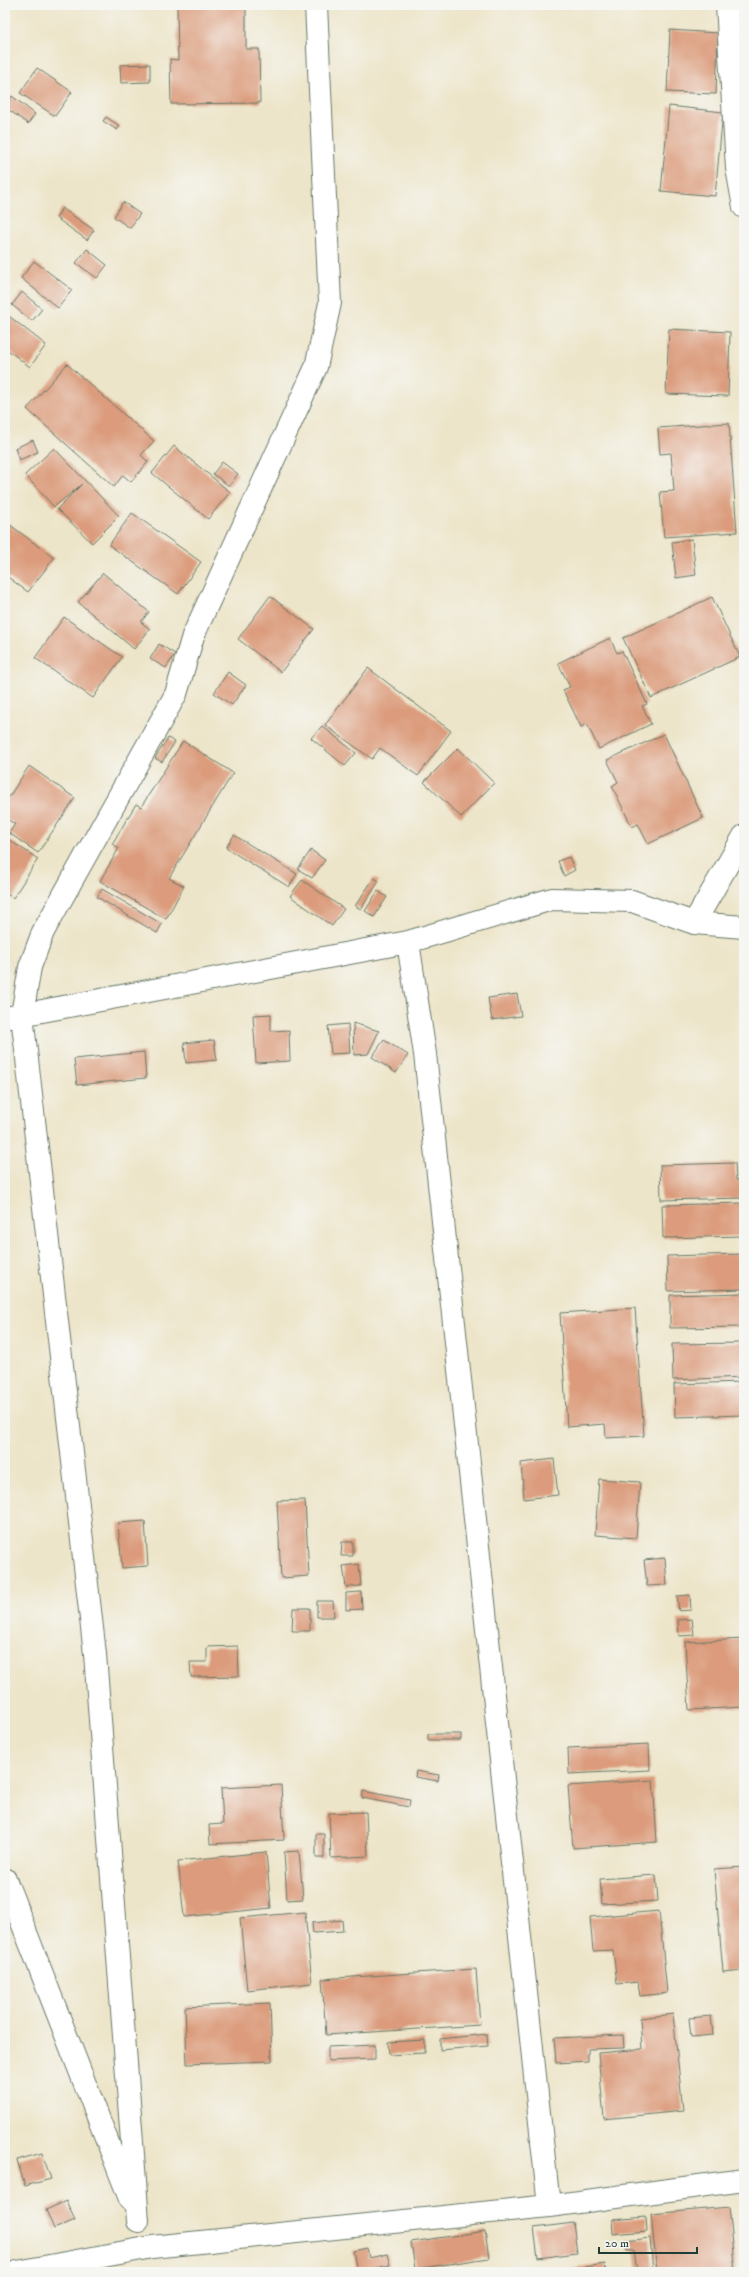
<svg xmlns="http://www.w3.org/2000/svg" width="749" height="2277" viewBox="0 0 749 2277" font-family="'IM FELL DW Pica',serif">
	<rect width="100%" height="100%" fill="#f6f6f2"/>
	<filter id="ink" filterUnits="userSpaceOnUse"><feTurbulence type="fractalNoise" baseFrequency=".025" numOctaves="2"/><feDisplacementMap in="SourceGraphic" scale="8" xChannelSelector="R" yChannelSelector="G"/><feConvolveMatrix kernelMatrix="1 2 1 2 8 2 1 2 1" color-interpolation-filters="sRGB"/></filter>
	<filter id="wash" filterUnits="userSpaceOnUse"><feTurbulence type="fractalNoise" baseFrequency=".012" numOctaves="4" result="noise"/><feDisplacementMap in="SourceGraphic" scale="16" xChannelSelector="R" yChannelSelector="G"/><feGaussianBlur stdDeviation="0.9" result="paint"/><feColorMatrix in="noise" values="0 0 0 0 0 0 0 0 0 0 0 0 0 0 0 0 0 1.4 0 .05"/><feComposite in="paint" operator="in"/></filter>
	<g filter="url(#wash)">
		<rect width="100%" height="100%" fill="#ede5c9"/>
		<g id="blocks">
			<!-- building -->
			<path fill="#db9b7b" d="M177,5h69v44h13l1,54 -89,1 -1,-45 8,1z
				M670,30l48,3 -2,61 -49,-2z
				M150,64v18l-29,1 -1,-18z
				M37,68l35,24 -17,24 -35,-23z
				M12,96l23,18 -7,10 -23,-17z
				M669,106l54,6 -8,84 -54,-5z
				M106,117l14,9 -3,4 -14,-9z
				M123,202l17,12 -10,14 -16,-11z
				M62,208l32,22 -7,10 -31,-22z
				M87,249l20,16 -10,13 -21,-15z
				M34,261l38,29 -14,18 -37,-30z
				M22,292l20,17 -10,12 -20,-16z
				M5,313l41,32 -16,22 -25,-19z
				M669,329l61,3 -2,64 -62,-2z
				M67,364l87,77 -13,14 7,7 -17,20 -8,-7 -9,12 -87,-78z
				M729,423l8,109 -73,5 -4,-45 14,-1 -3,-38 -11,1 -2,-26z
				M33,440l5,12 -19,8 -4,-12z
				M174,446l56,46 -22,27 -56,-46z
				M54,448l65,68 -27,27 -35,-34 25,-25 -28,23 -29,-32z
				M222,462l16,12 -9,12 -16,-12z
				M132,513l69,49 -23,32 -69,-49z
				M5,521l49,37 -26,34 -23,-17z
				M692,539l4,36 -20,3 -4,-36z
				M103,573l46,39 -8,10 9,7 -16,20 -56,-47z
				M270,596l44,33 -33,43 -43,-33z
				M712,597l28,60 -89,41 -28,-60z
				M64,617l58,40 -29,41 -58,-40z
				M610,638l7,15 5,-2 25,53 -5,2 9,18 -52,25 -12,-25 -6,3 -18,-37 7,-3 -12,-24z
				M159,644l16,10 -9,14 -16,-9z
				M368,668l83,63 -33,45 -38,-28 -8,11 -47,-34z
				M228,672l18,13 -14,20 -18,-12z
				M322,726l34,27 -11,13 -34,-28z
				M664,734l39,84 -55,26 -10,-20 -6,3 -20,-41 6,-4 -11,-22z
				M168,738l7,4 -13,20 -7,-4z
				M183,741l50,32 -64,105 15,8 -18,33 -66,-38 19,-33 -7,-4 24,-40 5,3z
				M458,748l36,35 -33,34 -37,-35z
				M29,766l46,32 -37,55 -29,-20 6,-9 -10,-6v-15z
				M234,835l63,39 -8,13 -63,-39z
				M5,837l33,22 -25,39 -8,-5z
				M311,850l14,10 -13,18 -14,-9z
				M569,857l6,13 -11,6 -6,-15z
				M374,878l5,3 -18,28 -6,-3z
				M302,880l42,29 -12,17 -42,-30z
				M102,889l60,35 -5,9 -60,-36z
				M378,891l9,6 -13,20 -9,-6z
				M517,994l4,22 -29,4 -4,-22z
				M271,1014v17l18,-1 1,31 -34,2 -3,-48z
				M353,1023l26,8 -11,23 -14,1z
				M348,1024l2,29 -19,1 -3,-28z
				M214,1040l3,20 -31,3 -2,-20z
				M384,1040l24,15 -12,18 -24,-16z
				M144,1052l2,26 -69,7 -3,-26z
				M735,1163l1,17 7,-1 1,19 -83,2 -1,-35z
				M744,1203v33l-81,2 -1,-33z
				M742,1254l2,35 -76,2 -1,-35z
				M744,1293v34l-74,1v-33z
				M635,1308l9,128 -38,2 -1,-14 -38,3 -7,-114z
				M744,1343v34l-71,3 -1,-36z
				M744,1382v33l-69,2 -1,-33z
				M554,1459l4,36 -34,4 -3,-36z
				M599,1479l41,3 -4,56 -41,-3z
				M305,1500l4,76 -28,2 -4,-77z
				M145,1521l3,45 -26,2 -4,-45z
				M342,1542h11v14h-12z
				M665,1558l2,27 -20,1 -3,-26z
				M359,1564l2,22 -15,1 -3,-21z
				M361,1592l1,17 -16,1v-17z
				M690,1595l1,15 -12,1 -2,-15z
				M317,1601h16l1,16h-17z
				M293,1608h17v23h-18z
				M692,1619l2,16 -15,1 -1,-16z
				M744,1639v68l-55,3 -4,-68z
				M238,1646l1,30 -48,1 -1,-15h17v-15z
				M428,1734h33v6h-33z
				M649,1744l1,26 -81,4 -1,-26z
				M416,1771l23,4 -1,6 -23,-4z
				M653,1780l4,62 -84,6 -5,-62z
				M281,1785l3,55 -74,4 -1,-19 14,-1 -2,-36z
				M363,1791l47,9 -1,7 -47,-9z
				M366,1812l2,44 -37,2 -2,-45z
				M316,1834h8v24h-8z
				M299,1851l4,48 -16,1 -3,-48z
				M266,1852l5,56 -87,9 -6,-56z
				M744,1867v103l-21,2 -9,-103z
				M656,1875l2,26 -56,3 -2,-25z
				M659,1911l8,82 -27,3 -2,-14 -21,2 -4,-34 -20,1 -3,-34z
				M305,1912l7,71 -65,7 -7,-72z
				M342,1920l1,11 -30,2 -1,-10z
				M476,1969l4,56 -154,10 -4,-56z
				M270,2003l2,58 -85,3 -2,-57z
				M673,2014l10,97 -79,8 -6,-66 44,-4 -2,-31z
				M711,2016l2,19 -22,2 -2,-19z
				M487,2034l1,12 -48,4v-11z
				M623,2035l1,13 -36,1v12l-32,2 -2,-25z
				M425,2040v13l-36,2 -1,-13z
				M375,2045v14l-47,2v-14z
				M42,2153l9,26 -26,7 -8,-26z
				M66,2201l9,19 -21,9 -8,-19z
				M729,2207l7,65h-79l-6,-58z
				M646,2217l1,14 -34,3 -1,-14z
				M573,2223l4,30 -39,5 -4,-30z
				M485,2231l4,27 -74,11 -4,-27z
				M650,2238l3,34h-16l-3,-22h-7l-1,-9z
				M367,2248l2,10 18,-4 3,11 -19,4v3h-14l-4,-21z
				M605,2264l1,8h-43v-2z"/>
		</g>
	</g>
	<g filter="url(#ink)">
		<use href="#blocks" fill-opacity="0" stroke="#677868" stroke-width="1"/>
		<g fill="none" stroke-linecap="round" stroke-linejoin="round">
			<defs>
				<path id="minor" d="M727,5l10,163 7,39
					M694,923l50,-87
					M408,942l17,112 124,1152
					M5,1018l403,-76 144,-43 80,2 62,22 50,4
					M5,1879l125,320
					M138,2221l-43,-567 -73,-639 8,-48 13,-35 133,-238 17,-58 123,-269 14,-64 -14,-298
					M17,2272l135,-25 397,-41 195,-26"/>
			</defs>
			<!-- minor casing -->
			<use href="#minor" stroke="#677868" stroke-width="24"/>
			<!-- minor -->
			<use href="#minor" stroke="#fff" stroke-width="22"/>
		</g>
	</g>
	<!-- margin -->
	<rect width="749" height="2277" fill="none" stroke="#f6f6f2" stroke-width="20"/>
	<!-- scale -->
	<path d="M599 2247v6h98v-6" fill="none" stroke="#1f3d34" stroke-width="2"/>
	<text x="605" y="2247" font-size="12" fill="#1f3d34" stroke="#f6f6f2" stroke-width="3" paint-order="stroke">20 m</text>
</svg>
